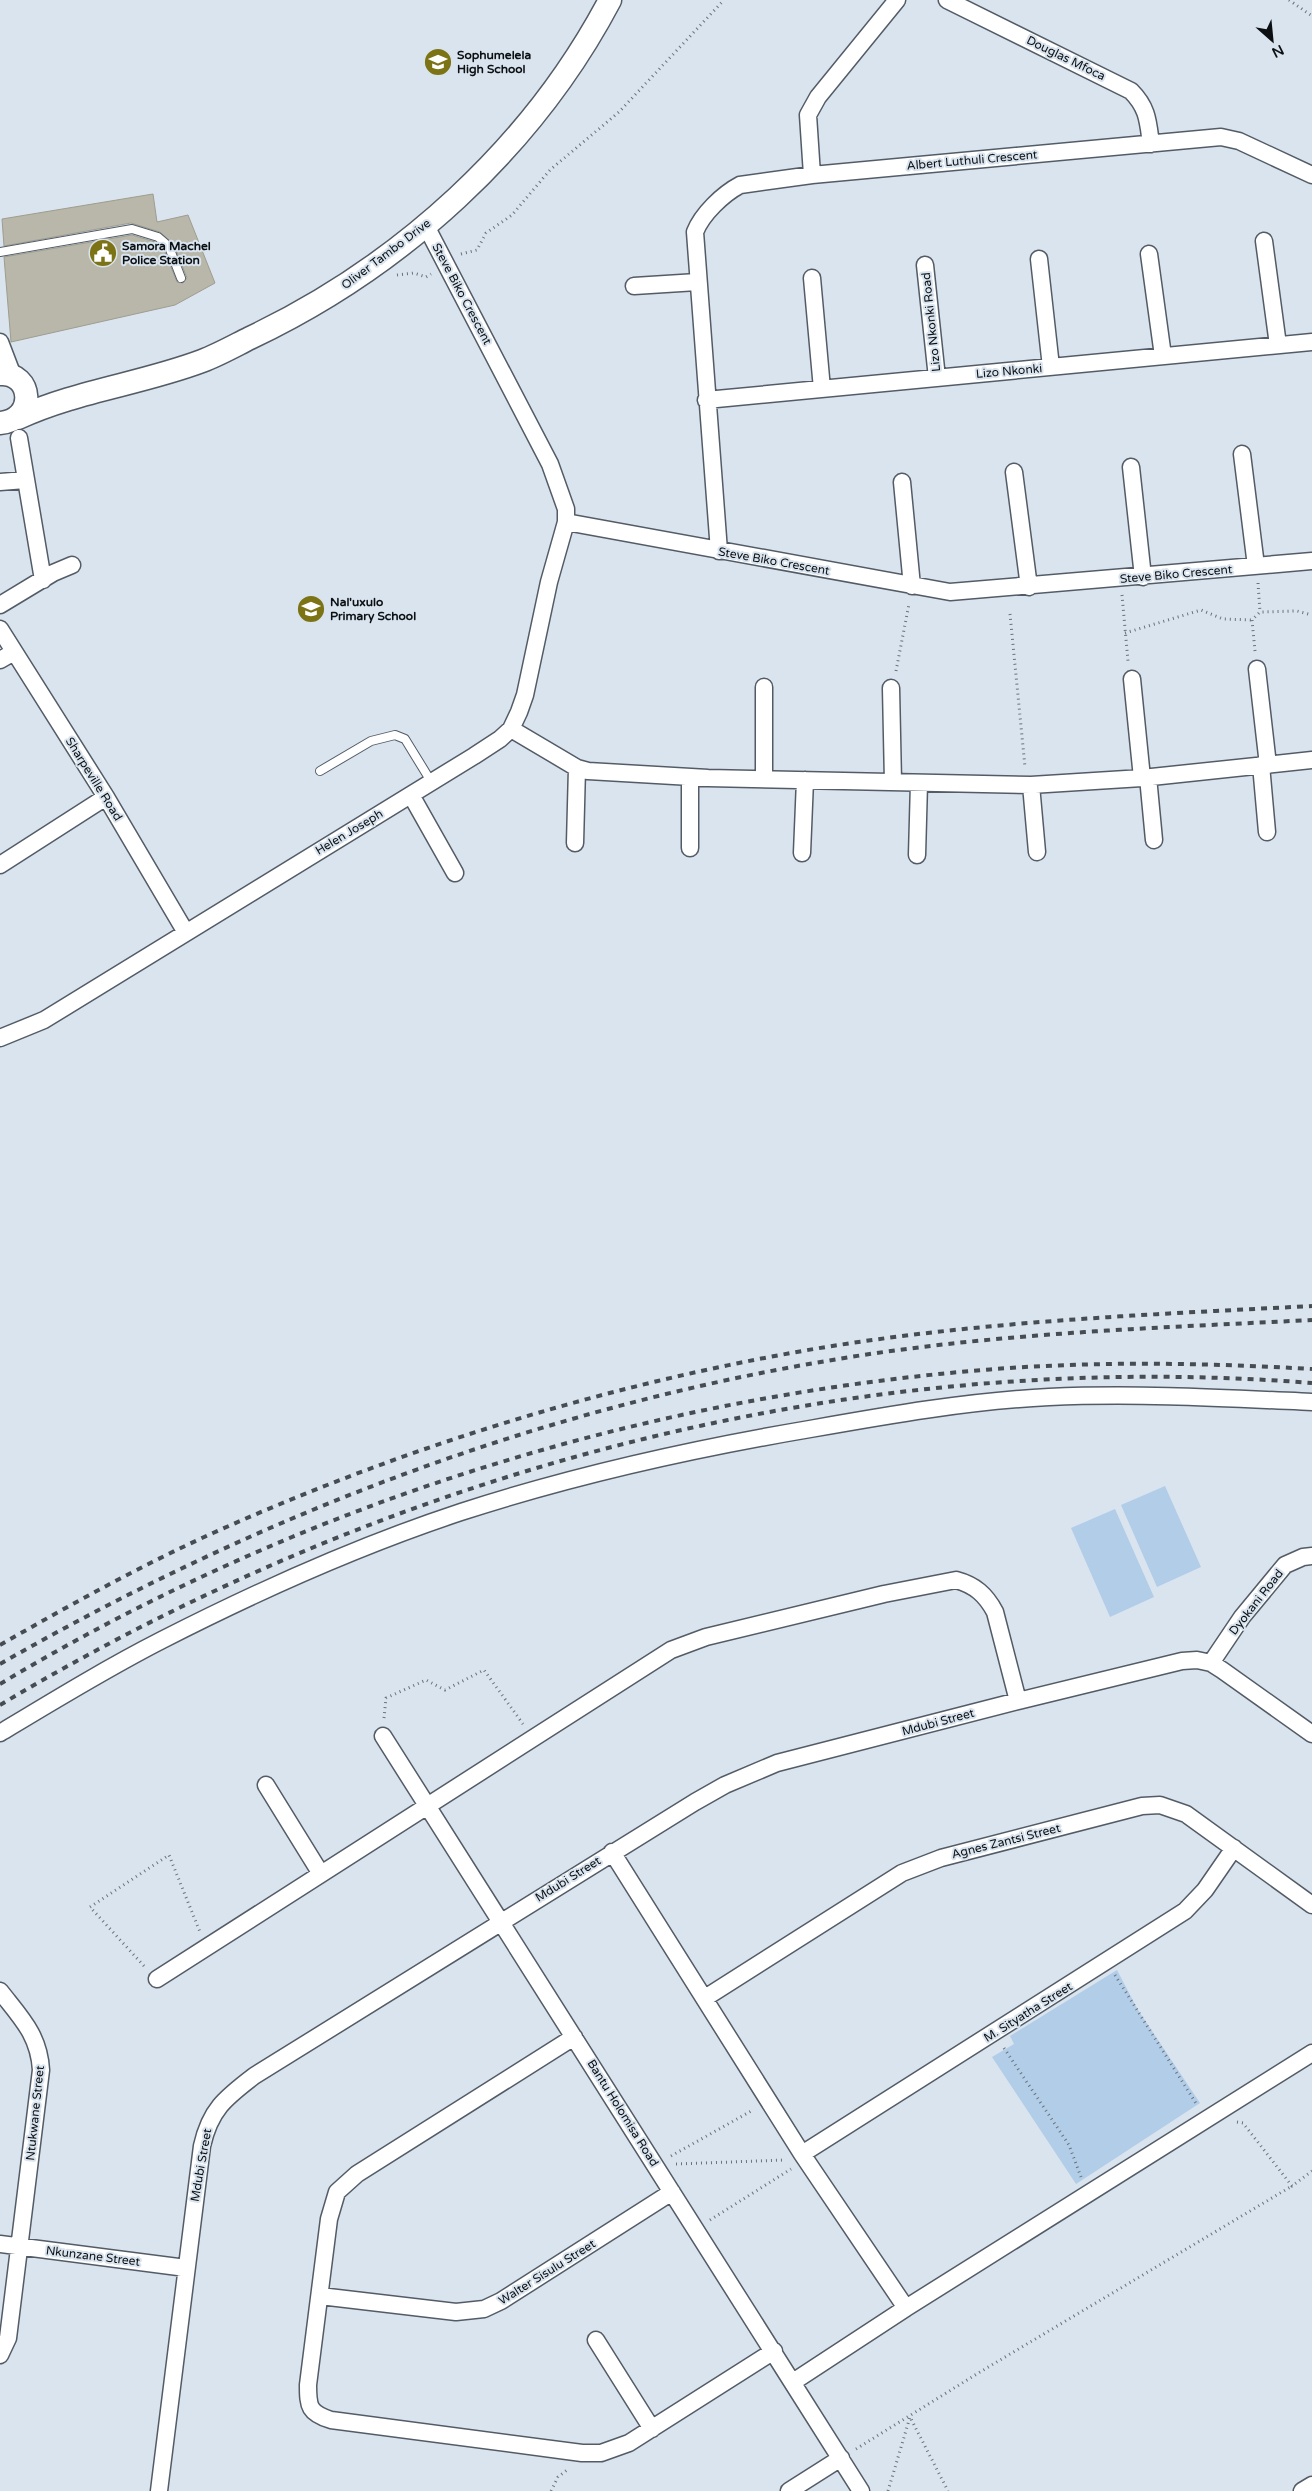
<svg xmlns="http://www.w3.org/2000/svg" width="1312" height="2491" viewBox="0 0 1312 2491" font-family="'Varela Round',sans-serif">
	<rect width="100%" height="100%" fill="#d9e4ef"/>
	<!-- green -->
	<path fill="#b2cde8" d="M1165,1486l36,81 -44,20 -36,-82z
		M1115,1509l39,88 -44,20 -39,-89z
		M1117,1970l21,40 62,93 -124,81 -84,-127 22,-13 -4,-8z"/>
	<!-- building -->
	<path fill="#b8b7a9" stroke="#9e9d8f" d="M153,194l4,28 31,-7 27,68 -40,22 -164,37 -7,-85 128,-22 23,7 9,8 13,32 6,1 4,-5 -13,-33 -14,-13 -29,-9 -127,23 -2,-27z"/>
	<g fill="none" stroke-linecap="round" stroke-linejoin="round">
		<defs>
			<path id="lane" d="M0,252l132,-23 26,8 7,6 4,4 12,31
				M320,771l51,-30 24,-6 10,4 27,44"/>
			<path id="street" d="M947,0l184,91c17,17 17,31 20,53
				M812,175l-4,-60 10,-18 79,-97
				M1264,241l14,104
				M1149,254l14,102
				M1039,259l12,108
				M925,265l12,113
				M812,278l10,111
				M634,286l63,-4
				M0,342l13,34
				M706,400l606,-58
				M19,438l24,142
				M1242,454l14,112
				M1131,467l12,110
				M1014,472l15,115
				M0,482l25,-2
				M902,482l10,104
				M566,522l384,70 362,-31
				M719,551l-24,-319c7,-18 28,-38 45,-47l72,-10 409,-38 18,4 73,34
				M0,605l53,-32 19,-8
				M0,629l106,168 79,134
				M0,660l14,-8
				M1257,669l11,96
				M1132,679l10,99
				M891,688l2,94
				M511,729l66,39 11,3 120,7 323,7 111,-7 170,-18
				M1261,765l6,67
				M1148,777l6,63
				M764,779v-92
				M1031,785l6,67
				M411,795l44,78
				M575,843l2,-75
				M690,848v-71
				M802,853l3,-73
				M917,855l2,-72
				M0,865l106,-68
				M0,1038l44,-18 430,-264 26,-17 11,-10 8,-17 6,-17 24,-113 17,-60v-13l-16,-45 -124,-238
				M1211,1663l31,-46 43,-52 18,-8 9,-1
				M0,1733c53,-32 107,-65 162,-93 96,-49 196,-94 299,-128 114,-37 231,-63 349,-83 79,-14 159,-28 239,-32 88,-4 176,1 263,5
				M383,1736l478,755
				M266,1785l55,89
				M612,1852l190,302 104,154 406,-255
				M157,1979l514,-329 35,-13 178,-43 72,-14c19,5 30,15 39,32l23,89
				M0,1991c21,27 39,44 41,79l-33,268 -8,17
				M705,1998l197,-125 39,-15 201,-52 18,-1 26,9 126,91
				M574,2037l-217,137 -20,18 -8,27 -21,166c0,22 1,28 23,35l251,33h19l28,-10 145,-92
				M802,2154l383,-243 20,-21 29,-42
				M0,2244l186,24
				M320,2296l136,16 28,-3 17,-8 171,-109
				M596,2340l56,89
				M793,2382l113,-74
				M159,2491l43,-345c8,-36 23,-48 52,-70l441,-274 30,-17 52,-22 241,-62 164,-40 15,-1 14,3 11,7 90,64
				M789,2491l52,-33
				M1302,2491l10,-6"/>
			<path id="secondary" d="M0,374c33,-2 37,46 0,49
				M18,418c58,-27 123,-34 184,-57 16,-6 32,-15 48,-23 150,-71 282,-190 360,-338"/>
		</defs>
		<!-- lane casing -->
		<use href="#lane" stroke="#535c66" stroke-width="10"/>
		<!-- street casing -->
		<use href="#street" stroke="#535c66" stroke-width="19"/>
		<!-- secondary casing -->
		<use href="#secondary" stroke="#535c66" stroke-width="25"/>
		<!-- path -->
		<path stroke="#6a7278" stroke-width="3" stroke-dasharray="1 4" stroke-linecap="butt" d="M1289,0l23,16
			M461,254l16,-4 9,-17 26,-18 38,-45 69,-58 105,-112
			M397,275l17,-2 12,4 5,-3
			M1258,583l2,29
			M1122,595l6,66
			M1010,614l15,153
			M1125,633l76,-23 22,9 29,1
			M1255,651l-3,-31 8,-8 37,-1 15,4
			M896,671l13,-67
			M384,1718l2,-20 40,-18 19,10 39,-20 39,54
			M144,1966l-54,-59 79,-52 31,77
			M1115,1975l82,130
			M1004,2048l65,97 12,32
			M1237,2122l6,1 49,63 20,-15
			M671,2156l82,-46
			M676,2164l109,-4
			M710,2220l81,-51
			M856,2449l124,-77 312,-186
			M551,2491l7,-14 9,-7
			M888,2491l22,-74 38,74"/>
		<!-- lane -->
		<use href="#lane" stroke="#fff" stroke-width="8"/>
		<!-- street -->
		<use href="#street" stroke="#fff" stroke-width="16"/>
		<!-- secondary -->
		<use href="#secondary" stroke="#fff" stroke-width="22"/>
		<!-- rail -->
		<path stroke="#464c51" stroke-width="4" stroke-dasharray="6 6" stroke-linecap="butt" d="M0,1645c70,-40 140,-79 213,-112 185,-83 379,-144 578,-180 171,-31 347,-38 521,-47
			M0,1664c262,-150 540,-256 838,-305 157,-26 316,-31 474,-39
			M0,1684c302,-181 645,-288 995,-315 106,-8 212,-6 317,0
			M0,1705c395,-236 851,-358 1312,-322"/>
	</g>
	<!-- icons -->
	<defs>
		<symbol id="school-disc" viewBox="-11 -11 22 22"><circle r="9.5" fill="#7c7315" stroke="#d9e4ef"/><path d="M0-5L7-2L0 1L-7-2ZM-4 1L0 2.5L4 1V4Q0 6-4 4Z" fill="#fff"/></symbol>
		<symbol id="civic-disc" viewBox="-11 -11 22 22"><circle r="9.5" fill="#7c7315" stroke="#d9e4ef"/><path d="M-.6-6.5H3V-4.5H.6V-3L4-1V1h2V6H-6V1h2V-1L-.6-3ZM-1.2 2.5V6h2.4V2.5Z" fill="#fff"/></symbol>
	</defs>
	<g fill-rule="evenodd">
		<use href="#school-disc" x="422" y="46" width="32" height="32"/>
		<use href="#civic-disc" x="87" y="237" width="32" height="32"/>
		<use href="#school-disc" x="295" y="593" width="32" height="32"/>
	</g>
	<g text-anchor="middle" stroke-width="4" stroke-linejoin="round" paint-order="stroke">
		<!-- poi labels -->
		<g font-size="12" font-weight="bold" fill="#0c1013" stroke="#d9e4ef" text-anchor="start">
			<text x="457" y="59">Sophumelela<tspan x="457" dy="14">High School</tspan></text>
			<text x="122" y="250">Samora Machel<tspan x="122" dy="14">Police Station</tspan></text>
			<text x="330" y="606">Nal'uxulo<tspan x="330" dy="14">Primary School</tspan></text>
		</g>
		<!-- street labels -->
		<g font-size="12" fill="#0c1013" stroke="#d9e4ef">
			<text transform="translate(1066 58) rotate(26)" y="4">Douglas Mfoca</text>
			<text transform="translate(972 160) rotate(-5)" y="4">Albert Luthuli Crescent</text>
			<text transform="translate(386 254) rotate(-37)" y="4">Oliver Tambo Drive</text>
			<text transform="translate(462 294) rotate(62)" y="4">Steve Biko Crescent</text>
			<text transform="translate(931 322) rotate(-96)" y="4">Lizo Nkonki Road</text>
			<text transform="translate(1009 371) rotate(-5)" y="4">Lizo Nkonki</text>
			<text transform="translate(774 561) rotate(10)" y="4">Steve Biko Crescent</text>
			<text transform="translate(1176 574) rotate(-5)" y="4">Steve Biko Crescent</text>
			<text transform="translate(94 779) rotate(58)" y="4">Sharpeville Road</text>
			<text transform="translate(349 832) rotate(-31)" y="4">Helen Joseph</text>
			<text transform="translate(1256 1602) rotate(-52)" y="4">Dyokani Road</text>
			<text transform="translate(938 1722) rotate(-15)" y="4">Mdubi Street</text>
			<text transform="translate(1006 1841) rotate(-14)" y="4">Agnes Zantsi Street</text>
			<text transform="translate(568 1879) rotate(-32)" y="4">Mdubi Street</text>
			<text transform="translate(1028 2012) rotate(-32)" y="4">M. Sityatha Street</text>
			<text transform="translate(35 2113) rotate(-84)" y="4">Ntukwane Street</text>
			<text transform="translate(623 2113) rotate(58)" y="4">Bantu Holomisa Road</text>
			<text transform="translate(201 2165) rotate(-80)" y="4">Mdubi Street</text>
			<text transform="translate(93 2256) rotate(7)" y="4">Nkunzane Street</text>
			<text transform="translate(547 2272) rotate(-32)" y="4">Walter Sisulu Street</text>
		</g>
	</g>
	<!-- north arrow -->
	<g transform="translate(1272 40) rotate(153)" stroke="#d9e4ef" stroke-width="4" paint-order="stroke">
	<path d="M0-4L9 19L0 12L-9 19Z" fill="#0c1013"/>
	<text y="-8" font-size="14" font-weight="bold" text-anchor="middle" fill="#0c1013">N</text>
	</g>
</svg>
